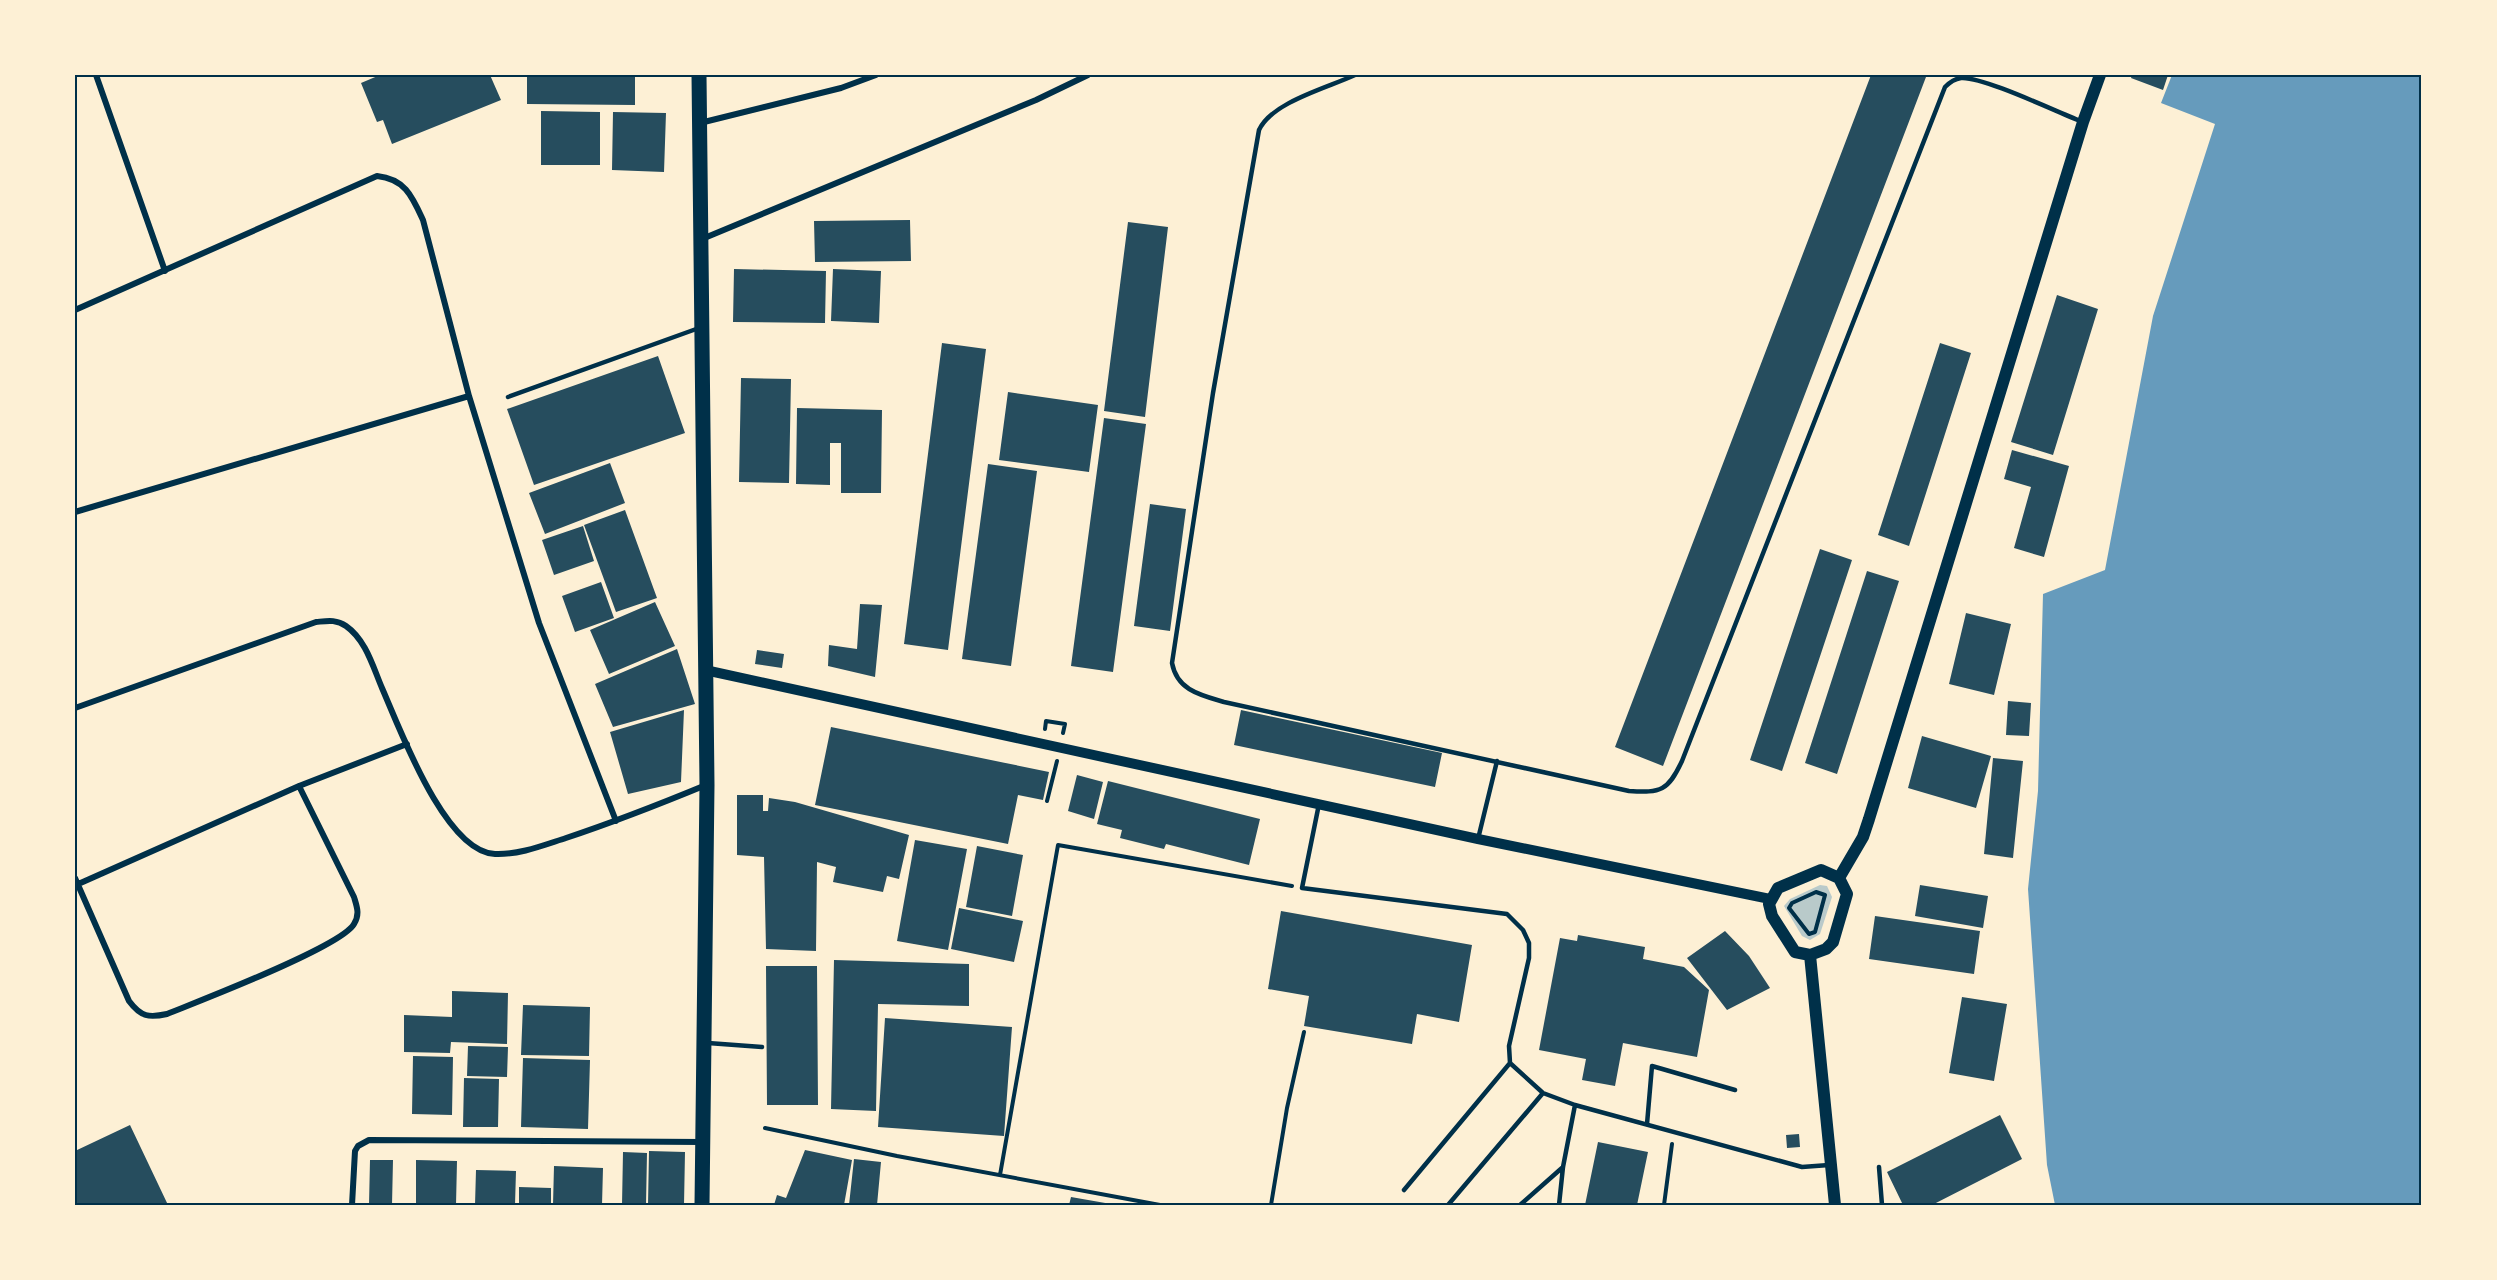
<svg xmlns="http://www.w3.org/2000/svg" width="2497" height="1280" viewBox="0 0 2497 1280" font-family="Cabin,sans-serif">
	<rect width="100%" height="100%" fill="#fdf0d5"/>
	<!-- green -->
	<path fill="#b9caca" d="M1820,885l7,1 5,11 -12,37 -10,6 -8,-4 -18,-30 6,-7z"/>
	<!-- water -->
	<path fill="#669bbc" d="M2172,75h250v1130h-367l-8,-40 -19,-276 10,-98 5,-197 62,-24 48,-254 62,-192 -54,-21z"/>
	<!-- building -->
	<path fill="#264d5e" d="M380,75h110l11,25 -109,44 -9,-24 -6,2 -16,-39z
		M527,75h108v30l-108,-1z
		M1871,75l55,2 -263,689 -48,-19z
		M2132,75h36l-5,15 -32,-12z
		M541,111l59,1v53h-59z
		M613,112l53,1 -2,59 -52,-2z
		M910,220l1,41 -96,1 -1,-41z
		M1128,222l40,5 -23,190 -41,-6z
		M734,269l92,2 -1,52 -92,-1z
		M833,269l48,2 -2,52 -48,-2z
		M2057,295l41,14 -45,146 -42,-13z
		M942,343l44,6 -38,301 -44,-6z
		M1940,343l31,10 -62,193 -31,-11z
		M658,356l27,77 -151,52 -27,-76z
		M741,378l50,1 -2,104 -50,-1z
		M1008,392l90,13 -9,67 -90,-12z
		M797,408l85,2 -1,83h-40v-50h-11v42l-34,-1z
		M1104,418l42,6 -33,248 -42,-6z
		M2012,450l57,16 -25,91 -30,-9 17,-61 -27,-8z
		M610,463l15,40 -80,31 -16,-41z
		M988,464l49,7 -26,195 -49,-7z
		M1150,504l36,5 -16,122 -36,-5z
		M625,510l32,88 -41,14 -32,-87z
		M583,526l11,35 -40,14 -12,-35z
		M1820,549l32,11 -70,211 -32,-11z
		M1867,571l32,10 -62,193 -32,-11z
		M601,582l13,36 -39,14 -13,-36z
		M655,602l20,44 -66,28 -19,-44z
		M860,604l22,1 -7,72 -47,-11 1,-21 28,4z
		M1966,613l45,11 -17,71 -45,-11z
		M677,649l18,55 -82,23 -18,-43z
		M757,650l27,4 -2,14 -27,-4z
		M2008,701l23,2 -2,33 -23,-1z
		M684,710l-3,72 -53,12 -18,-62z
		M1241,710l201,43 -7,34 -201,-42z
		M831,727l218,45 -6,28 -25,-5 -10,49 -193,-39z
		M1922,736l69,20 -15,52 -68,-20z
		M1993,758l30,3 -10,97 -29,-4z
		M1077,775l26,7 -9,37 -26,-8z
		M1108,781l152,38 -11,46 -83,-21 -2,5 -44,-11 2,-8 -25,-6z
		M737,795h26v16h5l1,-13 26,4 114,33 -10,44 -12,-3 -4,16 -50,-10 3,-15 -19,-5 -1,89 -50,-2 -2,-92 -27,-2z
		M915,840l52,9 -19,101 -51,-9z
		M977,846l46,9 -11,61 -46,-9z
		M1920,885l68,11 -5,32 -68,-12z
		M959,908l64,13 -9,41 -63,-13z
		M1281,911l191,34 -13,77 -42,-8 -5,30 -108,-18 5,-30 -41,-7z
		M1875,916l105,15 -6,43 -105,-15z
		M1725,931l24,25 21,32 -43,22 -40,-52z
		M1578,935l67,12 -2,12 41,8 25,23 -12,67 -74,-14 -8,43 -33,-6 4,-21 -47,-9 21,-112 17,3z
		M834,960l135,4v42l-91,-2 -2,107 -45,-2z
		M766,966h51l1,139h-51z
		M452,991l56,2 -1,51 -56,-2 -1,11 -46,-1v-37l48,2z
		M1962,997l45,7 -13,77 -45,-8z
		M523,1005l67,2 -1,49 -68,-1z
		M885,1018l127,9 -8,109 -126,-9z
		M468,1046l40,1 -1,30 -40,-1z
		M413,1056l40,1 -1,58 -40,-1z
		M523,1058l67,2 -2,69 -67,-2z
		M464,1078l35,1 -1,48h-35z
		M2000,1115l22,44 -90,46h-29l-16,-33z
		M130,1125l38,80h-93v-54z
		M1799,1134l1,13 -13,1 -1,-13z
		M1598,1142l50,10 -11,53h-52z
		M805,1150l47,10 -8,45h-70l3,-10 9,3z
		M649,1151l36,1 -1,53h-36z
		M623,1152l24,1 -1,52h-24z
		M854,1159l27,3 -4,43h-28z
		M370,1160h23l-1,45h-23z
		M416,1160l41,1 -1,44h-40z
		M554,1166l49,2 -1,37h-49z
		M476,1170l40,1 -1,34h-40z
		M519,1187l32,1v17h-32z
		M1071,1197l40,7v1h-42z"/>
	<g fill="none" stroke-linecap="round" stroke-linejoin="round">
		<!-- path -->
		<path stroke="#003049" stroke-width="4" d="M1045,729l1,-8 19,3 -2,9
			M1047,801l10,-40
			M1816,892l9,3 -10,37 -6,2 -20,-26 3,-5z
			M765,1128l132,28 263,49
			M1000,1175l58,-330 234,41
			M1271,1205l16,-97 17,-76
			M1664,1205l8,-61"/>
		<!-- service -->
		<path stroke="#003049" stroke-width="4.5" d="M1355,75c-28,13 -83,27 -96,55l-46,263 -41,270c5,27 28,32 52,39l405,89c32,2 39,0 53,-30l263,-674c5,-5 9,-8 16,-9 21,-2 98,35 122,44
			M508,397l191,-69
			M1319,804l-17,84 205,26 16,16 6,13v15l-20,88 1,17 33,30 32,12 227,62 27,-2
			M1478,839l19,-78
			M708,1043l54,4
			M1647,1124l5,-58 83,24
			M1879,1167l3,38
			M1404,1190l106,-127
			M1448,1205l95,-112
			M1520,1205l43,-38
			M1559,1205l4,-38 12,-62"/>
		<!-- minor -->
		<path stroke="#003049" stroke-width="6" d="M96,75l69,196
			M700,123l141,-35 35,-13
			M702,239l334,-139 52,-25
			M75,310l302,-134c28,3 35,20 46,44l46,176 70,227 77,198
			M75,512l394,-116
			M75,708l241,-86c11,-1 20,-3 30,4 20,14 27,41 36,62 18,41 63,164 113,166 24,1 49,-9 71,-16 48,-16 94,-34 140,-53
			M75,878l54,123c12,16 20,17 38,13 32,-13 174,-67 187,-90 6,-10 3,-17 0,-27l-55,-111
			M76,885l223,-99 108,-42
			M352,1205l3,-54 3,-5 11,-6 333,2"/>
		<!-- tertiary -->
		<path stroke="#003049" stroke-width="10" d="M705,670l773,169 292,60"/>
		<!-- secondary -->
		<path stroke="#003049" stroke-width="12" d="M1821,870l18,8 8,16 -14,48 -7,7 -16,6 -15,-3 -23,-36 -3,-12 9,-16z
			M1839,878l24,-41 6,-18 214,-697 17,-47
			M1810,955l25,250"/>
		<!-- primary -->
		<path stroke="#003049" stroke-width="15" d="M699,75l8,710 -5,420"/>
	</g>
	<!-- border -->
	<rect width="2497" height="1280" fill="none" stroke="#fdf0d5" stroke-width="153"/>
	<rect x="76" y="76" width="2344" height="1128" fill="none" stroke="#003049" stroke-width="2"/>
</svg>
